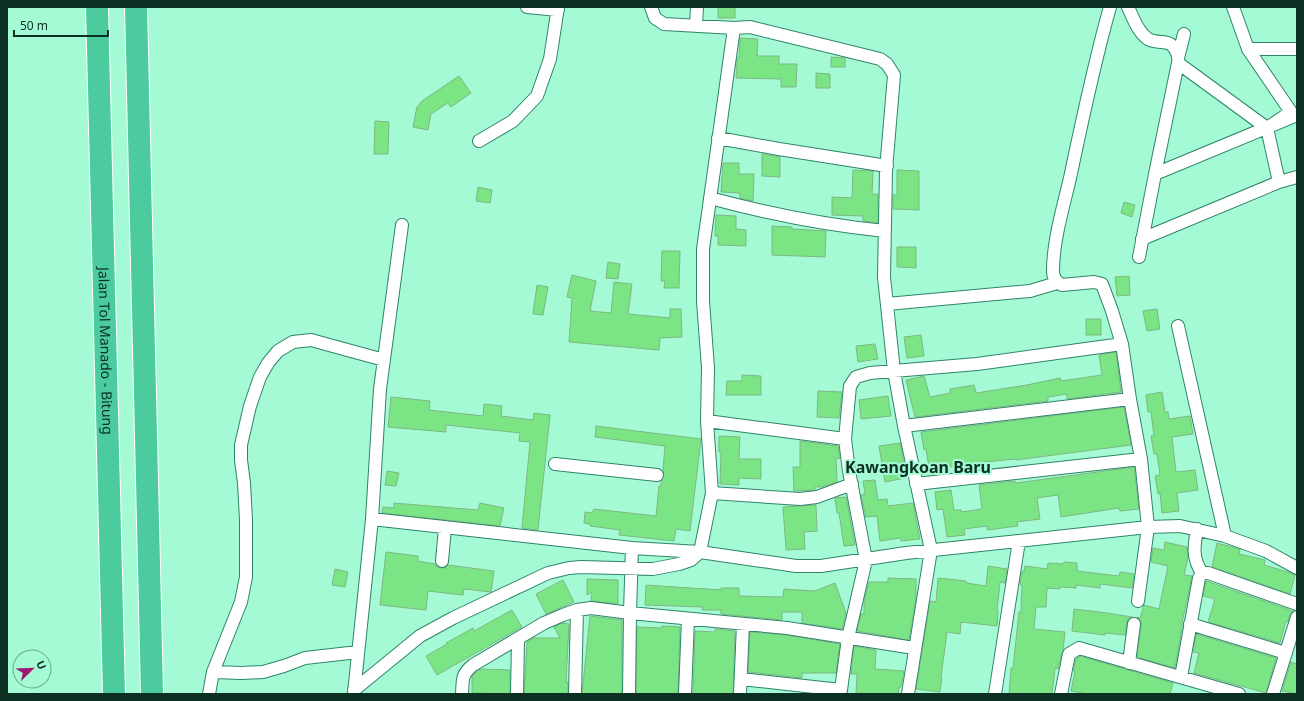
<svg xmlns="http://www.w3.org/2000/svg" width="1304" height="701" viewBox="0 0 1304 701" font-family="'Noto Sans',sans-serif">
	<rect width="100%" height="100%" fill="#a5fad6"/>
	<!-- building -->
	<path fill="#7be586" stroke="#7eb782" d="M718,7h17v11h-17z
		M740,38l18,1 -1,17h22v8h18l-1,23h-15v-8l-45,-1 1,-15v-5h2z
		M831,57l14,1v9h-14z
		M816,73l14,1v14h-14z
		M459,76l12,17 -20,14 -3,-4 -17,11 -3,16 -15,-3 4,-20 5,-6z
		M375,121l14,1 -1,32h-14z
		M762,154l18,3v20l-18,-1z
		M723,163h16v11h15l-1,27 -13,-3v-5l-19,-1z
		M853,170l20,1 -1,23h6v29l-15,-2v-5l-31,-1v-18l20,1z
		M897,170l22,1v39l-26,-1v-14h4z
		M478,187l14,3 -2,13 -14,-2z
		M1124,202l11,3 -3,12 -11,-4z
		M716,215l20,1v13l10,1v16l-28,-1v-9h-3z
		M772,226l20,1v2l34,2 -1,26 -53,-2z
		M897,247h19v21l-19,-1z
		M662,251h18l-1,37h-15l1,-7h-4z
		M608,262l12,2 -2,15 -12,-1z
		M572,275l24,6 -6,30 21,2 3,-31 18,2 -4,30 42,4v-9h11l1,28 -22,1 -1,12 -90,-8 3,-44 -5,-1z
		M1129,276l1,19 -13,1 -2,-19z
		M537,285l11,2 -5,28 -10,-1z
		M1157,309l3,20 -13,2 -4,-20z
		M1086,319h15v16h-15z
		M921,335l3,21 -17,2 -3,-21z
		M875,344l3,15 -20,3 -2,-16z
		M1116,352l5,40 -54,7v-5l-19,3v4l-133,16 -9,-37 18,-4 6,21 20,-4v-4l24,-4 2,8 51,-8 33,-7 1,3 41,-6 -3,-20z
		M742,375l19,1v19h-35l1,-14h15z
		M818,391l24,1 -3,26 -22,-1z
		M1162,392l3,20h3l1,7 21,-3 3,18 -21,3 4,35 19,-2 3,20 -21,3 2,18 -17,2 -2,-20 -2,1 -3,-18 5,-1 -3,-21h-3l-3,-18h3l-3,-24h-3l-2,-17z
		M888,396l3,20 -30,3 -2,-19z
		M391,397l39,4 -1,9 54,6 1,-12 18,2 -1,10 32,4 1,-7 16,2 -12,115 -16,-2 8,-86 -11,-1 1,-8 -74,-8v7l-58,-5z
		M1124,407l7,38 -115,15v-1l-43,4 -24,4v4l-19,3 -4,-25 -2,1 -3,-18z
		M596,426l105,13 -11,92 -14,-2 -2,12 -55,-6 1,-5 -30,-4v-2l-6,-1 1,-11 7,1 2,-4 62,7 3,-30h2v-5l3,-5 -1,-6 2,-24 -70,-9z
		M719,436l21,1 -1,22h22v20l-22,-1v7l-19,-1 1,-32h-2z
		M800,441l38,5 2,12 -4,1 1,23 -15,5h-7v3l-21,1 -1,-24h7z
		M900,443l3,15 2,20 -20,4 -6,-36z
		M1134,467l5,42 -19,2 -1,-3 -58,9 -3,-22 -21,3 3,21 -23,3 1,4 -31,4v-4l-23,3 1,6 -18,2 -4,-28 -6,1 -2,-18 16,-2 3,20h7v2l21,-3 -3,-24 36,-4 1,2z
		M387,471l12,2 -3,13 -11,-1z
		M875,480l3,20 9,-1 1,7 25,-3 7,36 -19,2v-3l-21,3 -3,-25 -11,1 -5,-22 4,-1 -2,-13z
		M846,497l9,48 -11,1 -5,-33h-2l-2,-15z
		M394,503l84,7 2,-7 24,5 -4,18 -118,-13 1,-6 11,1z
		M816,505l1,26 -13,1 1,17 -19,1 -3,-43z
		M1165,542l22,5 1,10 -4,18 8,1 -10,47v5l-7,40 -38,-11 4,-32v-4l-4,-4 3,1 4,-13 15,4 9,-43 -17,-4 2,-14 11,2z
		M1217,543l23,6 -1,5 26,6 -1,5 24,7 7,3 -5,19 -78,-27z
		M386,552l32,4v5l17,3 2,3 4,1h4l3,-3 46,6 -3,21 -27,-3 -1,6 -35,-4 -2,19 -46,-5z
		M1064,562l13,1v8l42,5 1,-4 14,2 -2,14 -32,-4v4l-24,-3v3l-16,-1v2l-13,-1 -1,19h-10l-2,22 31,3 -2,18 -5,19 -3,-1 -3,26h-43l2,-26h2l6,-56h2l1,-27 -2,-1 2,-13h2l1,-5 22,3 1,-6 15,1z
		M988,566l19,3 -2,14 -5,-1 -3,29h1l-1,15 -36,-4 -1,12 -13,-2 -6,45 1,1 -2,14 -24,-3 14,-88 6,1 2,-24 28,3v2l20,3z
		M335,569l13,3 -3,15 -13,-2z
		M888,578l28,1v20l-7,41 -52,-9 4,-17h3v-13l5,-19h19z
		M587,579l31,1v24l-27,-3 1,-9 -5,3z
		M563,580l11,22 -28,12 -10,-20z
		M1206,581l87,30 -3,3 -2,8 -2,-1 -6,22 -72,-21 7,-23 -12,-3z
		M835,583l11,30 -4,16 -40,-6v-11h-20v8l-61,-6v-4h-19l1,-3 -58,-2 1,-20 75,5v-2h18v8l44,1 1,-8 31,2z
		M1074,609l33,4 25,4 -4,2 -1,4 -2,12 -20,-2v2l-33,-4z
		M512,610l10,17 -85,48 -11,-19 21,-12 -1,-1 27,-15 1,3z
		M590,616l32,4v74h-40z
		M562,623l7,1 -3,58h2v12h-44l3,-52 7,-4h26l-6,-11z
		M662,626l18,1 -2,67h-42l1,-67 25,1z
		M715,629l20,2 -2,63h-40l2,-63 20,1z
		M750,632l36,3 54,9 -4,29h-34v5l-54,-6z
		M1196,634l80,24 -10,35 -72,-20 5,-20 -6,-1z
		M854,646l22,4 -1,19 29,2 -3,16h-2l-1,7h-42l1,-20h-6z
		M1080,656l93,27 -3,11h-83l-16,-3 4,-20h-2l3,-12z
		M1291,662l6,2v30l-15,-3z
		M480,669l30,1v24l-38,-1v-17z"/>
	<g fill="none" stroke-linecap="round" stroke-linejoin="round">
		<defs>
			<path id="minor" d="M527,7l31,3
				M651,7l4,11 9,6 70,4
				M1110,7c-16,56 -28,114 -40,171 -7,30 -17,63 -17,93 0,7 3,11 9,14l32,-3 8,2 10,27 10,33 8,55 11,60 7,68 -10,74
				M1128,7c5,11 10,25 20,32 13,7 23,-4 30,17
				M1233,7l15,42 43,63 -24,16 12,54
				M696,26l1,-19
				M1248,49h49
				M1178,58l6,-24
				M1267,128l-89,-65 -23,111 142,-59
				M718,138l61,11 108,17
				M479,141l34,-20 24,-25 13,-37 8,-52
				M710,198c59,16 114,27 175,33
				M1142,239l137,-57 18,-5
				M1139,257l16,-83
				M887,304l143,-13 27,-8
				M1178,326l47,210
				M707,421l138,18
				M904,426l226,-27
				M555,464l102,11
				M916,484l225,-25
				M712,493l88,6 17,-2 35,-13
				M372,519l260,29
				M1197,529c-3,17 -5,29 5,44
				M442,561l3,-33
				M1190,624l96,29
				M1129,663l5,-39
				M213,672l28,1 22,-1 21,-6 21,-8 53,-6
				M1181,677l18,-99 3,-5h6l89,31
				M741,679l100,11 7,-52 18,-78 -17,-89 -4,-32 5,-53 6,-9 14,-4 107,-9 145,-20
				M354,690l66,-54 33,-18 95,-45 21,-5 12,-1 72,2 26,-5 12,-4 9,-8 12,-59 -5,-72 1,-53 -5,-67v-52l31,-221 16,-1 130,32 7,5 7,11 -8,95 -2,107 10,94 10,55 27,124 -23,144
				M354,693l18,-174 8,-130 22,-164
				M209,694l4,-22 28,-70 5,-25v-57l-2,-37 -3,-23v-15l9,-39 10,-29 8,-14 10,-12 15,-9 18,-2 73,20
				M462,694c1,-15 -1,-19 11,-29l71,-42 19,-8 14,-5 14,-2 39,5 2,-65 68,4 96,14h25l85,-13 242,-26 32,-1 45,10 41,15 31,17
				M517,694l1,-54
				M575,694l2,-84
				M629,694l1,-81 157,15 127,20
				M685,694l3,-75
				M740,694l3,-70
				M995,694l24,-153
				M1061,694l8,-40 10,-6 160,46
				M1273,694l24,-77"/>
			<g id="motorway">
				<path id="s1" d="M97,7l17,687"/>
				<path d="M136,7l16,687"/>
			</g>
		</defs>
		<!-- minor casing -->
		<use href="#minor" stroke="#2e8567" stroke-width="14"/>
		<!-- motorway casing -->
		<use href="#motorway" stroke="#fff" stroke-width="24"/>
		<!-- minor -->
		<use href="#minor" stroke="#fff" stroke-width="12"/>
		<!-- motorway -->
		<use href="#motorway" stroke="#4bcb9e" stroke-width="22"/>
	</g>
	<g text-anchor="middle" stroke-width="4" stroke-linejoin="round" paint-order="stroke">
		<!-- street labels -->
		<g font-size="14" fill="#0b3023" stroke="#a5fad6">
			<text dy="5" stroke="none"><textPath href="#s1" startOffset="344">Jalan Tol Manado - Bitung</textPath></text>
		</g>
		<!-- quarter labels -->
		<g font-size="16" font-weight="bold" fill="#0b3023" stroke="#a5fad6">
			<text x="918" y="473">Kawangkoan Baru</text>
		</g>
	</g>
	<!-- border -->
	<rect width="1304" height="701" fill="none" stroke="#0b3023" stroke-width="16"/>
	<!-- north arrow -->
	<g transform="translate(32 669) rotate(67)"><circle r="19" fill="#a5fad6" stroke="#67a98e"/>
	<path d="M0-3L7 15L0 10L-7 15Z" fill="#9b1a6f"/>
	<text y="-6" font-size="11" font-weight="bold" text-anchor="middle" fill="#0b3023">U</text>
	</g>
	<!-- scale -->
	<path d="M14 30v6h94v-6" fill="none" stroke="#0b3023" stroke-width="2"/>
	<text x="20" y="30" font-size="12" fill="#0b3023" stroke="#a5fad6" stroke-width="3" paint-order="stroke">50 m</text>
</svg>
